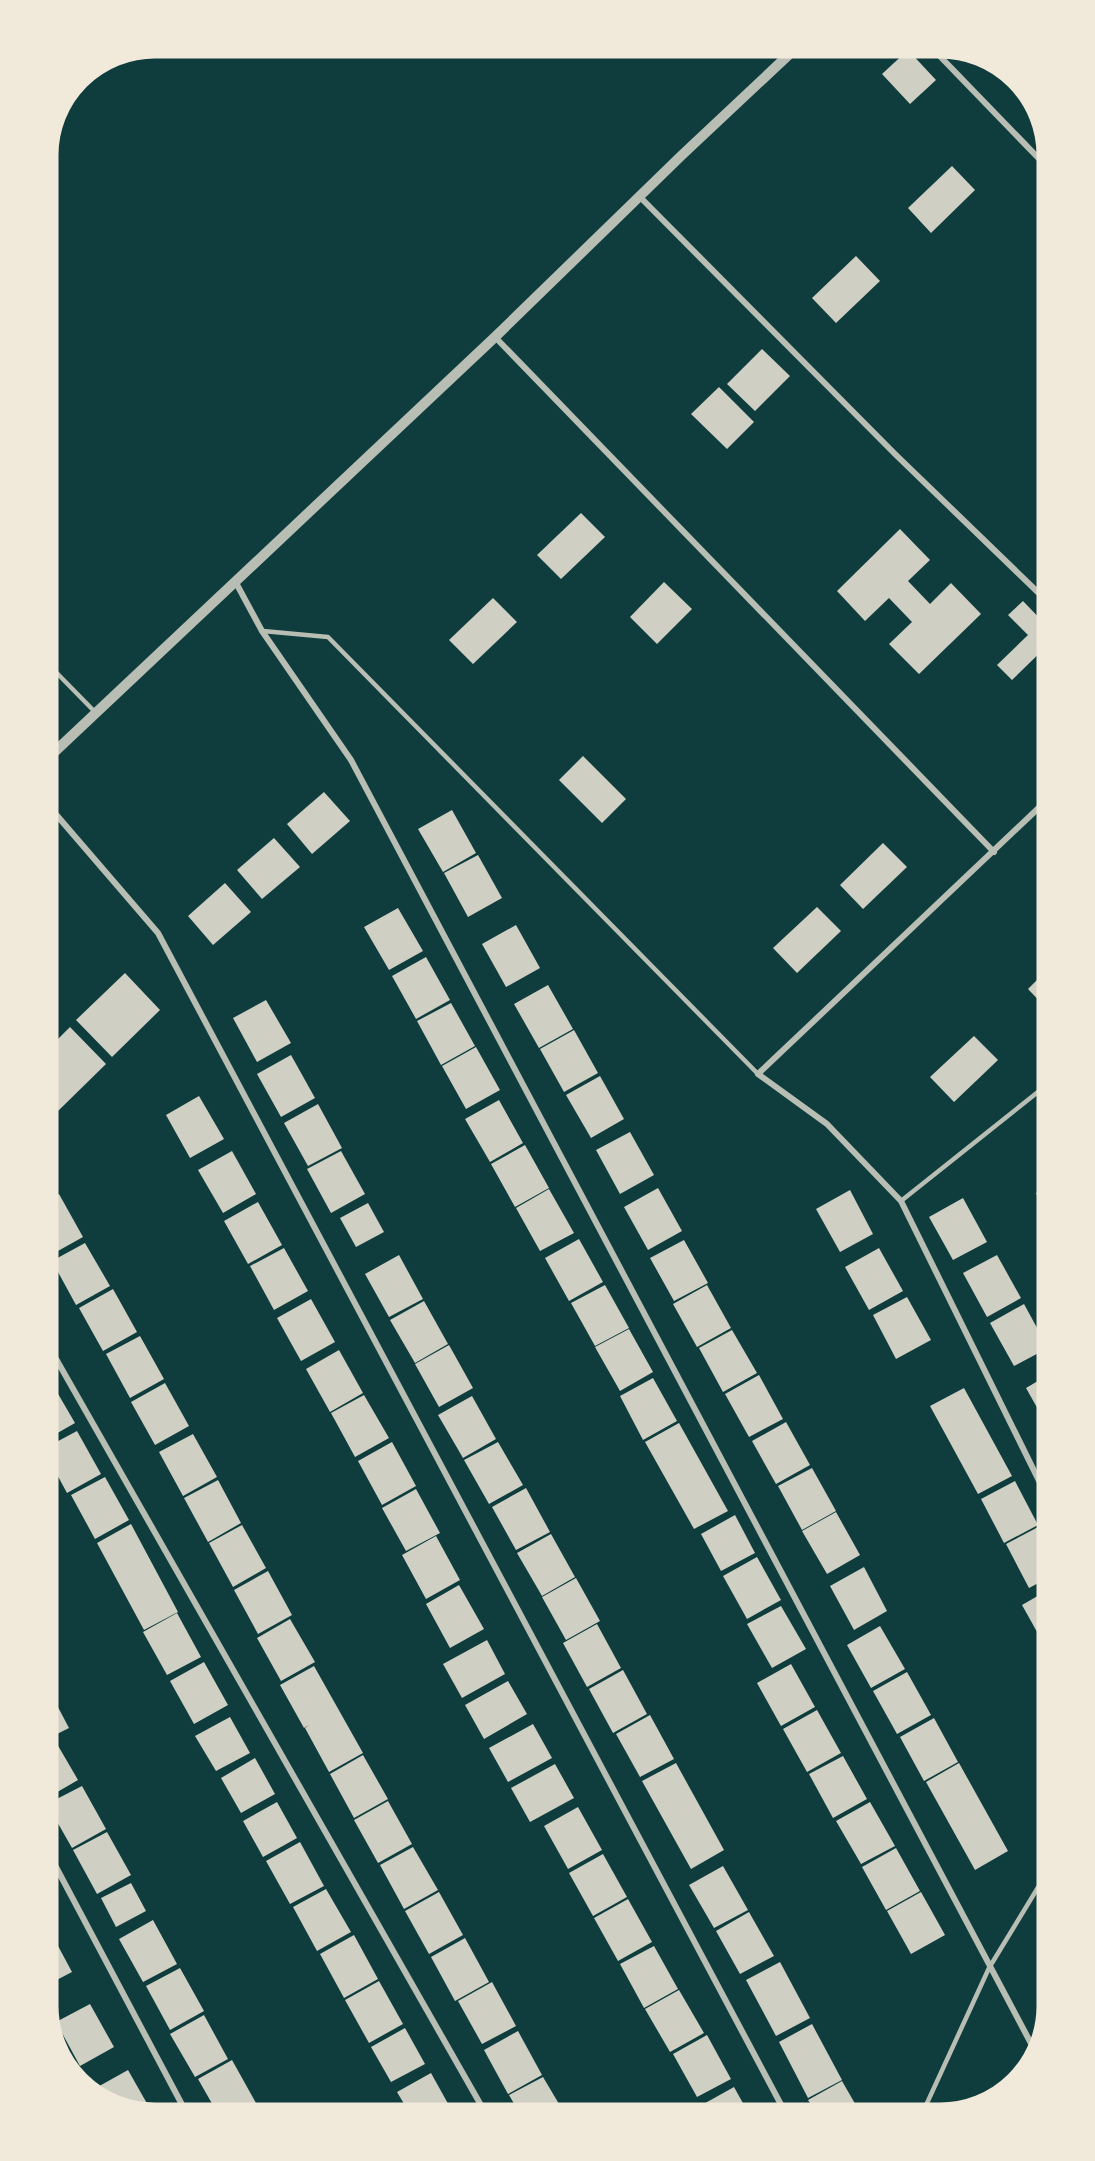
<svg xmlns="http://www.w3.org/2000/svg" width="1095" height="2161" viewBox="0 0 1095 2161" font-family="Rubik,sans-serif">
	<rect width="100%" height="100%" fill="#0f3d3e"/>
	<!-- building -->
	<path fill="#cfcfc3" d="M908,50l28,30 -26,24 -28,-30z
		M952,166l23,24 -44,43 -23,-25z
		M856,256l24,25 -44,42 -24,-25z
		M762,349l28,27 -35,35 -28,-27z
		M719,387l35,35 -27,27 -36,-35z
		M581,513l24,24 -44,42 -24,-24z
		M900,529l30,31 -22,21 22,23 21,-21 30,31 -62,60 -30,-30 23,-22 -23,-24 -24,23 -28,-30z
		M664,582l28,27 -35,35 -27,-27z
		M493,598l24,24 -44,42 -24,-24z
		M1023,601l25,26v18l-36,35 -15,-15 31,-30 -20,-20z
		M583,756l43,43 -24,24 -43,-43z
		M324,792l26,29 -38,33 -25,-30z
		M452,810l24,43 -33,19 -25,-43z
		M274,838l26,29 -38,32 -25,-29z
		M883,843l24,24 -44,42 -23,-24z
		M478,855l24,43 -34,19 -24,-44z
		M225,883l26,29 -38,33 -25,-29z
		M817,907l24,24 -44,42 -24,-25z
		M398,908l25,43 -34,19 -25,-43z
		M516,925l24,43 -34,19 -24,-43z
		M426,957l24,43 -34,19 -24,-43z
		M1048,969v41l-20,-21z
		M125,973l35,37 -48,47 -36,-37z
		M548,985l25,44 -34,19 -25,-44z
		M266,1000l25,43 -34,19 -24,-44z
		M451,1003l24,43 -34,19 -24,-44z
		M70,1027l36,37 -48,47 -11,-12v-49z
		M574,1030l24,43 -34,19 -24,-43z
		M974,1036l24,24 -44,42 -24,-25z
		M476,1047l24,43 -34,19 -24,-43z
		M291,1055l24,43 -34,19 -24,-43z
		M600,1076l24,43 -33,19 -25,-43z
		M199,1096l25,43 -34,19 -24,-43z
		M499,1100l24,43 -33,19 -25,-43z
		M318,1104l24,44 -34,18 -24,-43z
		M630,1132l24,43 -34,19 -24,-44z
		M525,1145l24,43 -34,19 -24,-43z
		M232,1151l24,43 -33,19 -25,-43z
		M341,1151l24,43 -34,19 -24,-44z
		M1048,1187v31l-12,-25z
		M658,1188l24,43 -34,19 -24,-43z
		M549,1189l25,44 -34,18 -24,-43z
		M850,1190l23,44 -33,18 -24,-43z
		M59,1194l24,43 -34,19 -2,-5v-50z
		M963,1198l24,44 -34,18 -24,-43z
		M258,1202l24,43 -34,19 -24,-43z
		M368,1203l16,29 -28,15 -16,-29z
		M579,1239l24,43 -34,19 -24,-43z
		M684,1240l24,43 -34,18 -24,-43z
		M85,1243l25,43 -34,19 -24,-44z
		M284,1248l24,43 -34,19 -24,-44z
		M879,1248l24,43 -34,19 -24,-43z
		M399,1255l24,44 -34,18 -24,-43z
		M997,1255l24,43 -34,19 -24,-44z
		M605,1285l24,43 -34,18 -24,-43z
		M707,1285l24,43 -34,19 -24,-43z
		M113,1289l24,43 -34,19 -24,-43z
		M907,1297l24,43 -35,19 -23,-44z
		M311,1299l24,43 -34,19 -24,-43z
		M424,1301l24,43 -33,19 -25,-43z
		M1024,1304l24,44 -34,18 -24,-43z
		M629,1329l24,43 -33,19 -25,-44z
		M732,1330l25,43 -34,19 -24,-44z
		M140,1336l24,43 -34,19 -24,-44z
		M449,1345l24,43 -34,19 -24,-43z
		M339,1350l24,43 -33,19 -24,-43z
		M759,1375l24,44 -34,18 -24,-43z
		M1048,1375v52l-22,-39z
		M653,1378l24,43 -34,19 -23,-44z
		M50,1380l25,43 -28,16v-57z
		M165,1383l24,43 -34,19 -24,-43z
		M964,1388l48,88 -34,18 -48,-88z
		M364,1395l25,43 -34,19 -24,-44z
		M472,1396l24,43 -33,19 -25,-43z
		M786,1422l24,43 -34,19 -24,-43z
		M679,1423l49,88 -34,18 -49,-87z
		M77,1431l24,43 -34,19 -20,-37v-9z
		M193,1434l24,43 -34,19 -24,-44z
		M392,1442l24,44 -34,19 -24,-44z
		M498,1442l25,43 -34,19 -25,-44z
		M812,1468l24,43 -34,19 -24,-44z
		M105,1477l24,43 -34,19 -24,-44z
		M218,1480l23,43 -33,19 -24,-44z
		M1015,1481l23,44 -34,18 -23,-44z
		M526,1488l24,44 -34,18 -24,-43z
		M416,1489l24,44 -34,18 -24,-43z
		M836,1512l24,43 -33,19 -25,-43z
		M735,1515l20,38 -34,18 -20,-37z
		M131,1524l47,88 -34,18 -47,-87z
		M242,1525l24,43 -33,19 -24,-44z
		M1040,1526l8,16v36l-19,10 -23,-44z
		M551,1534l24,43 -33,19 -25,-43z
		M436,1536l24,44 -34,19 -24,-44z
		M757,1557l24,43 -34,19 -24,-43z
		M864,1567l23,44 -33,19 -24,-44z
		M268,1571l24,44 -34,19 -24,-44z
		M576,1578l24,43 -34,19 -24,-43z
		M459,1585l25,44 -34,19 -24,-44z
		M1048,1590v56l-2,2 -24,-43z
		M781,1606l25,43 -34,19 -25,-44z
		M177,1613l24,44 -34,18 -24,-43z
		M290,1619l25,43 -34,19 -24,-43z
		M597,1624l24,44 -34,19 -24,-44z
		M880,1626l25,43 -34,19 -24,-43z
		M487,1640l18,34 -43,24 -19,-34z
		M204,1662l24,43 -34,19 -24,-43z
		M791,1664l24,43 -34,19 -24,-43z
		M314,1666l49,87 -34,19 -24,-44 4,-3 -5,3 -24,-43z
		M623,1670l24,44 -34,19 -24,-44z
		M907,1672l24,43 -34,19 -24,-43z
		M508,1681l19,33 -43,25 -19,-34z
		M49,1690l20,38 -22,11v-48z
		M817,1710l24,43 -34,19 -24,-43z
		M650,1715l24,44 -34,18 -24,-43z
		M230,1717l20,36 -34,18 -21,-35z
		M934,1718l24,44 -34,19 -24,-44z
		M533,1724l19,34 -44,24 -19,-34z
		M53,1737l25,43 -31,18v-57z
		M363,1755l25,44 -34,19 -24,-44z
		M843,1756l24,43 -34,19 -24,-44z
		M255,1758l20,36 -34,19 -20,-35z
		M676,1763l48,87 -33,19 -49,-88z
		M959,1763l49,88 -33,19 -49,-88z
		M555,1764l19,34 -44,24 -19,-34z
		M82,1786l24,43 -34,19 -25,-44z
		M388,1801l24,43 -34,19 -24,-43z
		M277,1802l20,36 -34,19 -20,-36z
		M870,1802l25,44 -34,18 -25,-43z
		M578,1807l24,43 -34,19 -24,-43z
		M107,1832l24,43 -34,19 -24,-44z
		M300,1842l24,44 -34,18 -24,-43z
		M413,1847l25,43 -34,19 -24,-44z
		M896,1848l24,43 -34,19 -24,-43z
		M603,1854l24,43 -34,19 -24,-43z
		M723,1866l25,44 -34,18 -25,-43z
		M131,1883l15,28 -30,16 -15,-29z
		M326,1889l25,43 -34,19 -24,-44z
		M439,1892l24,43 -34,19 -24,-43z
		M921,1892l24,43 -34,19 -24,-43z
		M628,1899l24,43 -34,19 -24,-43z
		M749,1912l25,44 -34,18 -24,-43z
		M153,1920l24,44 -34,18 -24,-43z
		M354,1935l24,44 -34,19 -24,-44z
		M465,1938l24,44 -34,19 -24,-44z
		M57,1944l15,28 -25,13v-36z
		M654,1946l24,43 -34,19 -24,-44z
		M780,1962l30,56 -34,18 -30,-56z
		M180,1968l24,43 -34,19 -24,-44z
		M379,1981l24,43 -34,19 -24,-43z
		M492,1982l24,44 -34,18 -24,-43z
		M679,1990l25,43 -34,19 -25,-43z
		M90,2004l24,43 -34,19 -24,-44z
		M204,2015l24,44 -33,18 -25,-43z
		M812,2024l30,56 -34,18 -29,-56z
		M405,2028l20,36 -34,18 -20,-35z
		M518,2031l24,44 -34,19 -24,-44z
		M707,2035l24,44 -34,18 -24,-43z
		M232,2060l24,43 -20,11h-18l-20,-35z
		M128,2070l25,44 -54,-17 -5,-8z
		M431,2073l20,36 -9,5h-32l-13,-22z
		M543,2077l22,37h-45l-11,-19z
		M842,2081l19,33h-44l-9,-14z
		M734,2087l15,27h-44l-5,-8z"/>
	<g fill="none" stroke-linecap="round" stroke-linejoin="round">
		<!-- service -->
		<path stroke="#b8beb3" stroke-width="4.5" d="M263,631l65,6 430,437
			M47,663l48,49
			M901,1201l147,-117
			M922,2114l67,-146 59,-97"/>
		<!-- minor -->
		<path stroke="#b8beb3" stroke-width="6" d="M931,47l117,121
			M639,196l257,259 152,147
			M495,337l499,515
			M235,581l27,50 89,129 684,1291
			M47,804l111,129 628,1181
			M47,1343l439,771
			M1048,1499l-147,-298 -74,-77 -69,-50 290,-275
			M47,1850l140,264"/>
		<!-- tertiary -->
		<path stroke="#b8beb3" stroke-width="10" d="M47,759l448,-422 187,-182 115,-108"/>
	</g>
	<!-- crop -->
	<path d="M0 0H1095V2161H0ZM155 57H940A98 98 0 0 1 1038 155V2006A98 98 0 0 1 940 2104H155A98 98 0 0 1 57 2006V155A98 98 0 0 1 155 57Z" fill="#f1e9da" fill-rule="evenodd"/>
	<path fill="none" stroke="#f1e9da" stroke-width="3" d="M155 57H940A98 98 0 0 1 1038 155V2006A98 98 0 0 1 940 2104H155A98 98 0 0 1 57 2006V155A98 98 0 0 1 155 57Z"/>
</svg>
